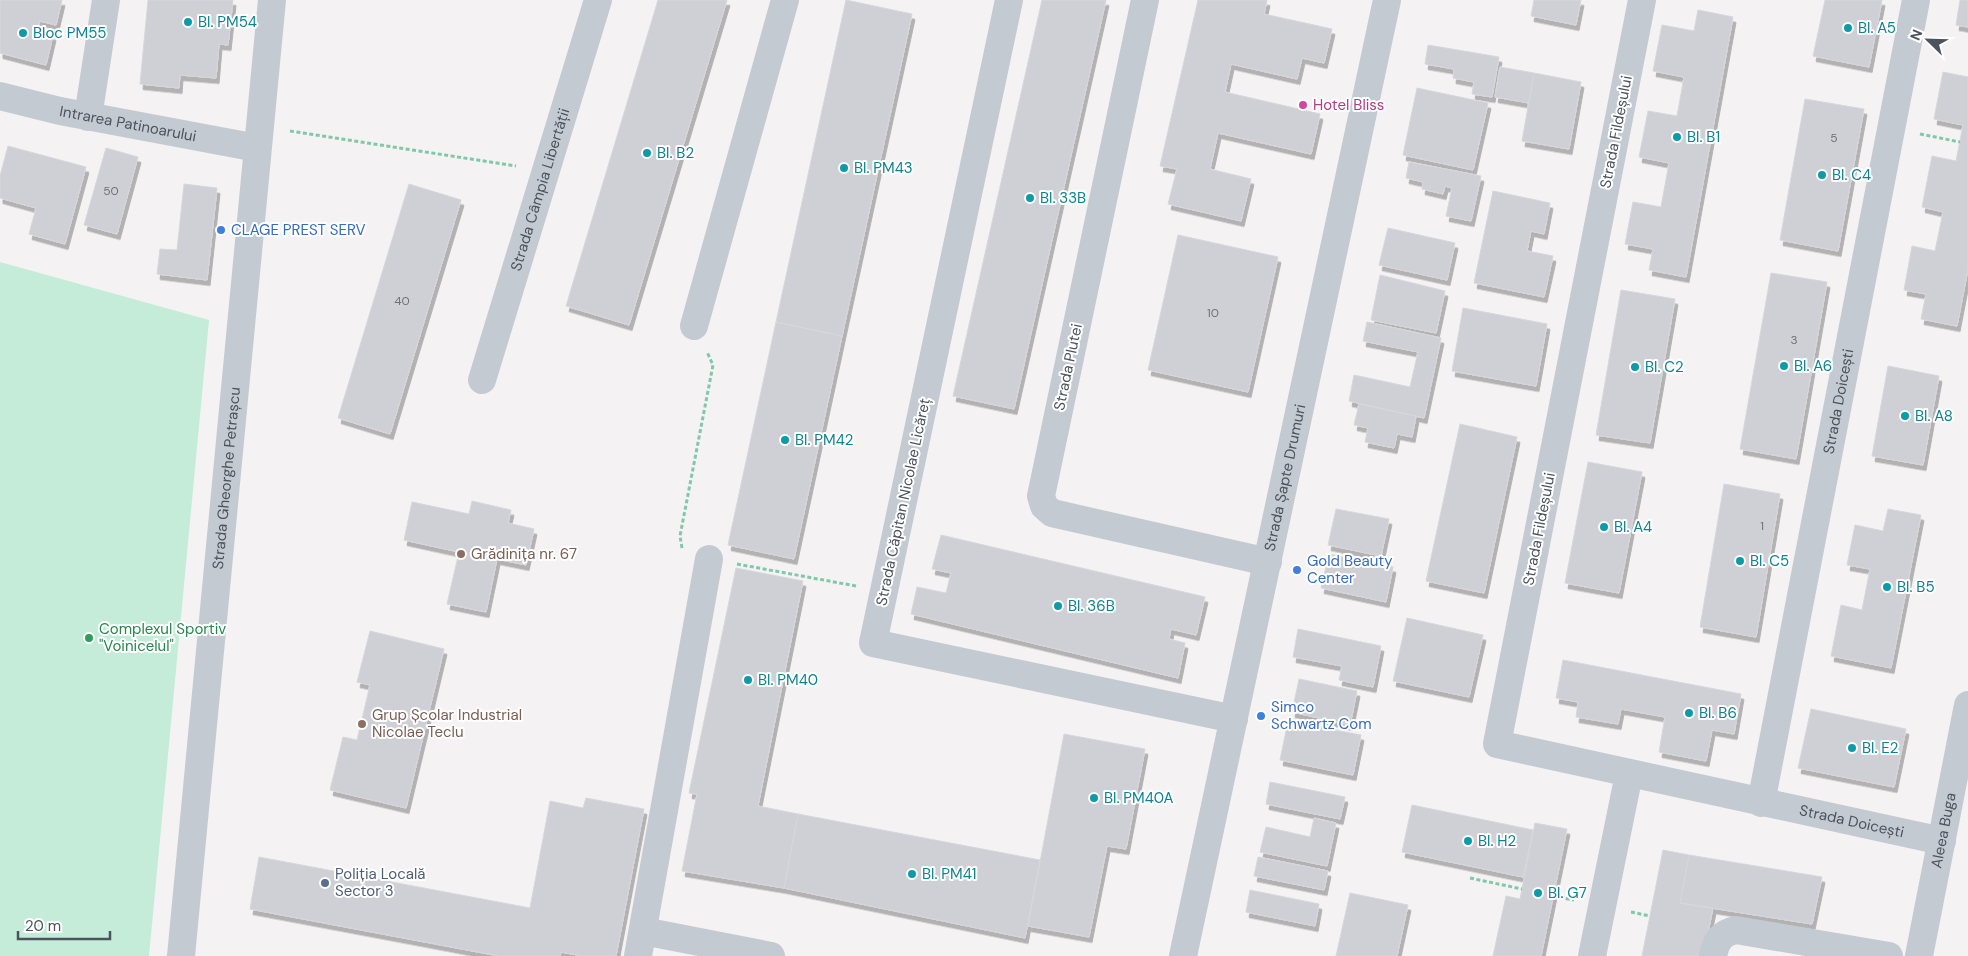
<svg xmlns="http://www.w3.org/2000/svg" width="1968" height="956" viewBox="0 0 1968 956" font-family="'DM Sans',sans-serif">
	<defs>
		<filter id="shadow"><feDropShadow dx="3" dy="5.5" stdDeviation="0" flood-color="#0004"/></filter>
	</defs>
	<rect width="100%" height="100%" fill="#f4f2f2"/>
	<!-- green -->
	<path fill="#c5ecd8" d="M0,262l209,58 -60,636h-149z"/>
	<!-- building -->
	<path fill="#cfd0d5" stroke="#d6d7dc" filter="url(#shadow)" d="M0,0h62l-6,25 -16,-4 -3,10 16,4 -7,30 -46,-12z
		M148,0h85l-5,45 -9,-1 -3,34 -36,-3 -1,13 -39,-4z
		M658,0h69l-98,325 -63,-19z
		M846,0l66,14 -70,322 -66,-14z
		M1042,0h64l-92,409 -61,-13z
		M1198,0h69l-3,14 68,15 -8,34 -22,-5 -5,21 -66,-15 -6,28 95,22 -9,40 -93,-21 -8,36 41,10 -10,42 -73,-17 9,-35 -17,-3z
		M1534,0h47l-5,25 -45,-9z
		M1825,0h57l-13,67 -56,-11z
		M1960,0h8v27l-12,-2z
		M1698,10l35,7 -47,260 -37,-7 4,-21 -28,-5 8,-42 28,5 8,-44 -30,-6 9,-46 29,5 7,-39 -31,-6 9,-46 32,6z
		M1428,45l71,12 -7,40 -20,-3 2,-12 -21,-4 1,-9 -29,-5z
		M1500,67l34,6 -5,30 -34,-6z
		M1943,72l25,5v192l-11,57 -36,-7 5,-25 -22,-4 8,-44 23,5 8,-39 -21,-5 10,-51 24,5 7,-36 -29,-6z
		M1534,73l47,9 -12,67 -47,-8z
		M1417,88l71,15 -15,67 -70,-15z
		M1805,99l59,10 -26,142 -58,-11z
		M8,146l78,21 -21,77 -36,-10 7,-26 -36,-10v-22z
		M106,148l32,9 -21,77 -33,-9z
		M1409,162l72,14 -10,45 -25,-5 6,-28 -7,-2 -2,8 -21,-5 1,-7 -17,-4z
		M184,184l33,4 -10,92 -50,-6 3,-25 17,1z
		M409,184l52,16 -71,234 -52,-16z
		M1493,191l57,12 -6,31 -13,-3 -4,20 26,5 -9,41 -70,-14z
		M1388,228l67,15 -8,37 -68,-15z
		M1178,235l100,22 -30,135 -100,-22z
		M1771,273l56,9 -31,177 -56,-10z
		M1380,275l65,16 -9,42 -65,-13z
		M1621,290l54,9 -25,144 -54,-8z
		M1463,308l84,16 -11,62 -84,-15z
		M776,322l66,14 -48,223 -66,-14z
		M1367,322l74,16 -17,80 -75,-17 5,-26 56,12 8,-35 -55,-11z
		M1888,366l51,10 -16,89 -51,-9z
		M1359,404l57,12 -4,21 -15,-3 -3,14 -29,-6 3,-14 -14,-3z
		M1460,424l57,13 -33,156 -58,-12z
		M1588,462l54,10 -23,121 -54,-10z
		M1724,484l56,10 -24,143 -56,-10z
		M472,501l39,9 -3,13 26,6 -8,36 -29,-6 -11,53 -39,-8 12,-52 -55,-12 8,-38 57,12z
		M1336,509l53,10 -8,37 -53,-11z
		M1888,509l33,6 -30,153 -60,-12 10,-51 21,5 8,-41 -23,-4 8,-40 28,6z
		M941,535l264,62 -9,38 -25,-6 -2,10 16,4 -7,35 -267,-64 6,-27 29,6 5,-20 -19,-4z
		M1329,554l64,13 -7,35 -65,-14z
		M736,568l67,13 -45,225 40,8 -14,74 -102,-17 15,-77 -8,-1z
		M1407,618l76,17 -14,62 -76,-16z
		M1298,629l83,17 -8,41 -34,-7 3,-14 -49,-9z
		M370,631l74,18 -38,159 -76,-18 13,-53 14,3 13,-55 -13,-3z
		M1563,660l178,34 -7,40 -22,-4 -6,31 -47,-9 6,-35 -44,-8 -3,15 -42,-7 2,-15 -22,-4z
		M1299,679l58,12 -7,34 -58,-13z
		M1811,709l95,20 -12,58 -96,-19z
		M1288,721l73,14 -8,40 -73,-15z
		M1064,734l81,15 -19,100 -19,-3 -18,91 -61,-11z
		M1270,782l75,15 -5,22 -74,-15z
		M586,798l58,11 -28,147h-33l-22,-4 -1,4h-61l-249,-47 9,-52 271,51 20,-107 33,7z
		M1412,805l121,25 -10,47 -121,-25z
		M798,814l242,46 -15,78 -241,-50z
		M1314,818l22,5 -9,43 -67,-14 6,-25 44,10z
		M1535,823l32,6 -26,127h-48l13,-60 14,3z
		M1663,850l26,5 -9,48 33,5 -10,48h-61z
		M1689,855l133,22 -10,47 -132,-21z
		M1258,857l70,14 -4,19 -70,-14z
		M1250,890l69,14 -4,22 -69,-14z
		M1350,893l58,12 -11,51h-61z"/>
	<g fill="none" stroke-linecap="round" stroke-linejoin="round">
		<!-- path -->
		<path stroke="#80c8ac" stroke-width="3" stroke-dasharray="4 2.5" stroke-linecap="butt" d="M290,131l226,35
			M1920,134l40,8
			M682,548l-2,-12 33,-171 -6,-13
			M737,564l119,22
			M1470,878l52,11
			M1553,896l21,4
			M1631,912l19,4"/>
		<!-- minor -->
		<g stroke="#c4cad2" stroke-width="28">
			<path d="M1009,0l-136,643 361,76"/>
			<path d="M1145,0l-104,496 3,10 8,7 216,49"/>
			<path id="s1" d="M1642,0l-145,744 445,97"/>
			<path id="s2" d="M0,96l60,15 197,37"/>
			<path d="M88,117l18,-117"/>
			<path d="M694,326l91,-326"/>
			<path id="s3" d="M482,380l116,-380"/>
			<path id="s4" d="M1761,803l155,-803"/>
			<path d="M643,931l128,25"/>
			<path id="s5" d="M181,956l91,-956"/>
			<path d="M638,956l71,-397"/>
			<path id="s6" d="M1183,956l204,-956"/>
			<path d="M1592,956l37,-182"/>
			<path d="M1713,956c3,-15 8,-23 23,-26l153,26"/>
			<path id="s7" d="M1919,956l49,-251"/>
		</g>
	</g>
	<!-- markers -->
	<g fill="#0f9aa8" stroke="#fff" stroke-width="2">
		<circle cx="188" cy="22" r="5"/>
		<circle cx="1848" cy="28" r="5"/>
		<circle cx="23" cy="33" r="5"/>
		<circle cx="1677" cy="137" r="5"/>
		<circle cx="647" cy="153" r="5"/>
		<circle cx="844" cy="168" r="5"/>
		<circle cx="1822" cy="175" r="5"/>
		<circle cx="1030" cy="198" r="5"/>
		<circle cx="1784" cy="366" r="5"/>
		<circle cx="1635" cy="367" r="5"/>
		<circle cx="1905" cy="416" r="5"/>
		<circle cx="785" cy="440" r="5"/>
		<circle cx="1604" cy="527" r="5"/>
		<circle cx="1740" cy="561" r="5"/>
		<circle cx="1887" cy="587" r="5"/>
		<circle cx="1058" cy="606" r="5"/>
		<circle cx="748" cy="680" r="5"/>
		<circle cx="1689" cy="713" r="5"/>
		<circle cx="1852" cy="748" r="5"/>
		<circle cx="1094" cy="798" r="5"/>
		<circle cx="1468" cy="841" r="5"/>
		<circle cx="912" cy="874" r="5"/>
		<circle cx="1538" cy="893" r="5"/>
	</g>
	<circle fill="#d1479c" stroke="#fff" stroke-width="2" cx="1303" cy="105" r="5"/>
	<g fill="#3f7fe0" stroke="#fff" stroke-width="2">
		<circle cx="221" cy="230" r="5"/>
		<circle cx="1297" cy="570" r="5"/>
		<circle cx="1261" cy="716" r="5"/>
	</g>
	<g fill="#8d6e63" stroke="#fff" stroke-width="2">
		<circle cx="461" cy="554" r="5"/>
		<circle cx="362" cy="724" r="5"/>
	</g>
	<circle fill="#2e9e5b" stroke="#fff" stroke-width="2" cx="89" cy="638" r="5"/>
	<circle fill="#5c6f8a" stroke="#fff" stroke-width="2" cx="325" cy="883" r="5"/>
	<g text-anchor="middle" stroke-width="4" stroke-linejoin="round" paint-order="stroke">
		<!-- number labels -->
		<g font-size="12" fill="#6c727b">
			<text x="1834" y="142">5</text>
			<text x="111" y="195">50</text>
			<text x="402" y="305">40</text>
			<text x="1213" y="317">10</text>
			<text x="1794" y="344">3</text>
			<text x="1762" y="530">1</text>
		</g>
		<!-- culture labels -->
		<g font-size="15" fill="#0d838f" stroke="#fff" text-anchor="start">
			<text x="198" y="27">Bl. PM54</text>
			<text x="1858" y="33">Bl. A5</text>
			<text x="33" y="38">Bloc PM55</text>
			<text x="1687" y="142">Bl. B1</text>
			<text x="657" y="158">Bl. B2</text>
			<text x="854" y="173">Bl. PM43</text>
			<text x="1832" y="180">Bl. C4</text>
			<text x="1040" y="203">Bl. 33B</text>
			<text x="1794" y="371">Bl. A6</text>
			<text x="1645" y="372">Bl. C2</text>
			<text x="1915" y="421">Bl. A8</text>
			<text x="795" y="445">Bl. PM42</text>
			<text x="1614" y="532">Bl. A4</text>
			<text x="1750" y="566">Bl. C5</text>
			<text x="1897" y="592">Bl. B5</text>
			<text x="1068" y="611">Bl. 36B</text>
			<text x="758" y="685">Bl. PM40</text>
			<text x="1699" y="718">Bl. B6</text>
			<text x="1862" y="753">Bl. E2</text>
			<text x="1104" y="803">Bl. PM40A</text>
			<text x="1478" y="846">Bl. H2</text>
			<text x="922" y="879">Bl. PM41</text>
			<text x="1548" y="898">Bl. G7</text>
		</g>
		<!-- hotel labels -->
		<g font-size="15" fill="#b23c85" stroke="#fff" text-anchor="start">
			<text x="1313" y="110">Hotel Bliss</text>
		</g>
		<!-- street labels -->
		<g font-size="15" fill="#4b535d" stroke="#fff">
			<text dy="5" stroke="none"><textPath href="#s2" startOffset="131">Intrarea Patinoarului</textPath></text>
			<text transform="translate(1616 132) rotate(-79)" y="5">Strada Fildeșului</text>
			<text dy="5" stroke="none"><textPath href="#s3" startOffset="199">Strada Câmpia Libertății</textPath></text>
			<text transform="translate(1068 367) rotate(-78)" y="5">Strada Plutei</text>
			<text dy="5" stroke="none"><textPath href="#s4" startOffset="409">Strada Doicești</textPath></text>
			<text dy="5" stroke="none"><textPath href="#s5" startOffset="480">Strada Gheorghe Petrașcu</textPath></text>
			<text dy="5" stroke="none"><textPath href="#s6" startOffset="489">Strada Șapte Drumuri</textPath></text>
			<text transform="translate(903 502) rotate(-78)" y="5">Strada Căpitan Nicolae Licăreț</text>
			<text transform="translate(1539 529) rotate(-79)" y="5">Strada Fildeșului</text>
			<text dy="5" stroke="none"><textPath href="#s1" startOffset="1121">Strada Doicești</textPath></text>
			<text dy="5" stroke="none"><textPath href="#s7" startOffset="128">Aleea Buga</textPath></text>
		</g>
		<!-- shop labels -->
		<g font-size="15" fill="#366cbe" stroke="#fff" text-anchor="start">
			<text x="231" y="235">CLAGE PREST SERV</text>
			<text x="1307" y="566">Gold Beauty<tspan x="1307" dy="17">Center</tspan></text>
			<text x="1271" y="712">Simco<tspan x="1271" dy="17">Schwartz Com</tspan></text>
		</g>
		<!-- education labels -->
		<g font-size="15" fill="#785e54" stroke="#fff" text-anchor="start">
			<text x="471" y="559">Grădinița nr. 67</text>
			<text x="372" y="720">Grup Școlar Industrial<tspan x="372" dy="17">Nicolae Teclu</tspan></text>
		</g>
		<!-- leisure labels -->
		<g font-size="15" fill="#27864d" stroke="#fff" text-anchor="start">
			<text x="99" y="634">Complexul Sportiv<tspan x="99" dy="17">"Voinicelul"</tspan></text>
		</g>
		<!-- service labels -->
		<g font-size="15" fill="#4e5e75" stroke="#fff" text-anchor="start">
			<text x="335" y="879">Poliția Locală<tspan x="335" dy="17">Sector 3</tspan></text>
		</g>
	</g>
	<!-- north arrow -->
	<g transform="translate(1928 40) rotate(293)" stroke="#ffffff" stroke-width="4" paint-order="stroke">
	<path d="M0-4L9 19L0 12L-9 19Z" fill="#4b535d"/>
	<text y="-8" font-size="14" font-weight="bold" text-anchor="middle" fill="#4b535d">N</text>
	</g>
	<!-- scale -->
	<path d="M18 931v8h92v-8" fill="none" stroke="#4b535d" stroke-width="2.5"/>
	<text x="25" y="931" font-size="15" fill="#4b535d" stroke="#ffffff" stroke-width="4" paint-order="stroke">20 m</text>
</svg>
